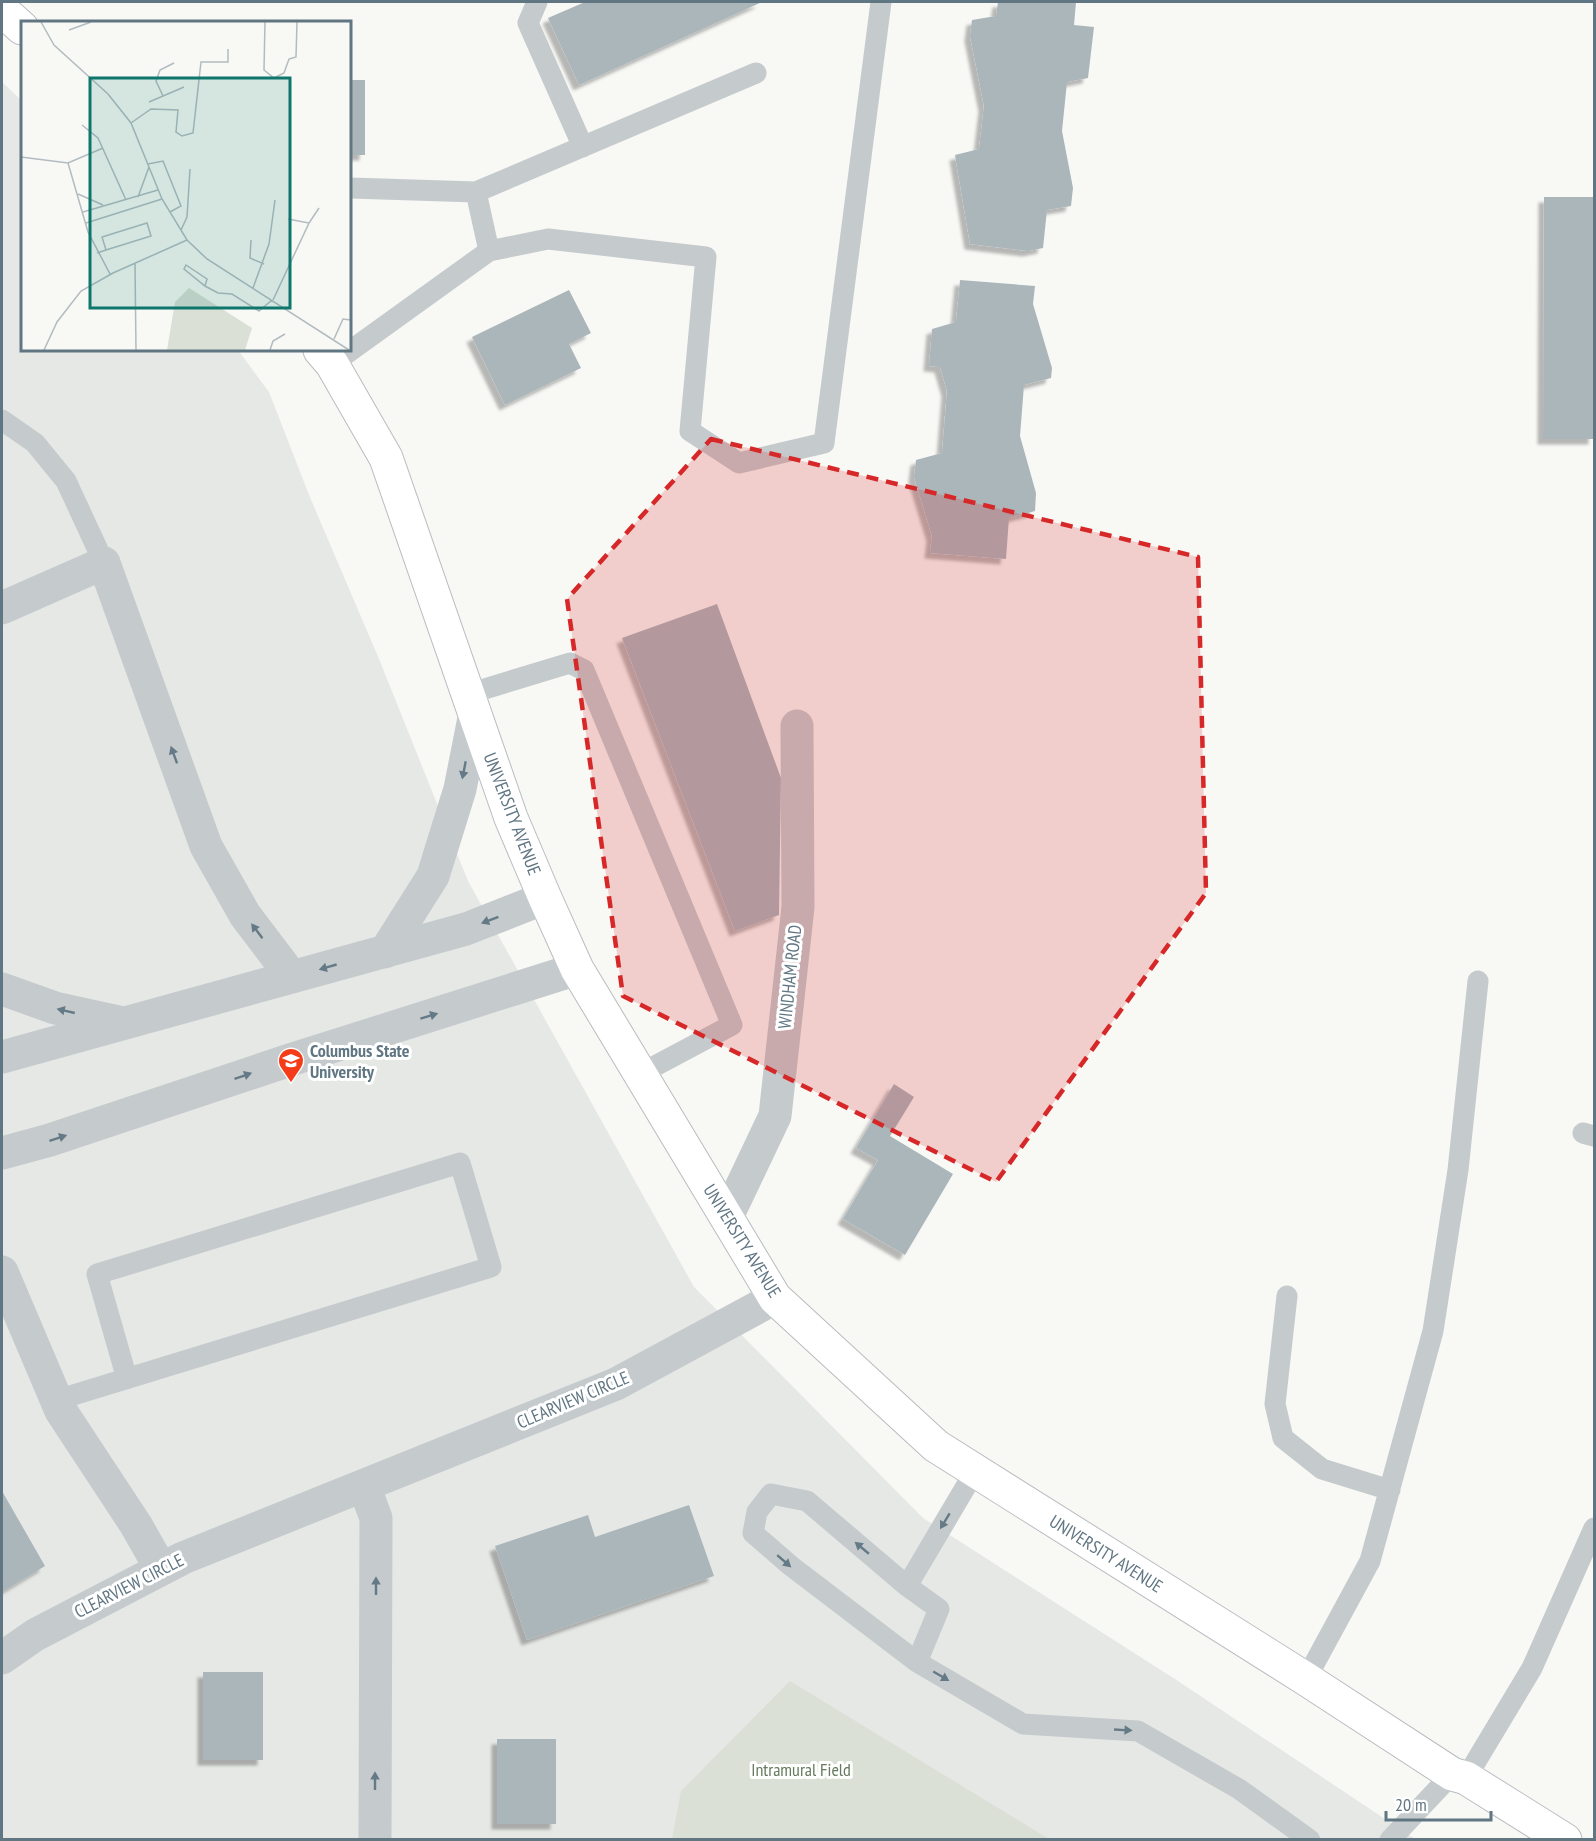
<svg xmlns="http://www.w3.org/2000/svg" width="1596" height="1841" viewBox="0 0 1596 1841" font-family="'PT Sans Narrow',sans-serif">
	<defs>
		<filter id="shadow"><feDropShadow dx="-5.5" dy="5.5" stdDeviation="1.5" flood-color="#0004"/></filter>
	</defs>
	<rect width="100%" height="100%" fill="#f8f8f5"/>
	<!-- built -->
	<path fill="#e6e8e6" d="M2,82l20,19v249h216l31,42 40,103 70,164 89,222 226,406 229,231 255,163 237,158h-1413z"/>
	<!-- green -->
	<path fill="#dae0d5" d="M790,1681l259,158h-377l9,-48z"/>
	<!-- building -->
	<path fill="#abb6bb" filter="url(#shadow)" d="M585,2h177l-183,83 -31,-67z
		M998,2h78l-2,23 20,2 -6,51 -21,4 -5,49 11,57 -2,18 -24,4 -4,38 -15,3 -58,-7 -15,-89 24,-6 5,-43 -14,-70 2,-16 24,-4z
		M350,80h15v75h-15z
		M1544,197h50v242h-51z
		M960,280l75,6 -2,18 19,64 -1,10 -27,7 -4,51 16,57 -1,18 -26,7 -3,41 -76,-6 2,-17 -18,-59 2,-17 26,-7 5,-62 -7,-24 -11,-1 3,-37 24,-7z
		M569,290l22,43 -22,11 12,24 -76,37 -33,-68z
		M717,604l64,174 -2,137 -44,16 -113,-293z
		M894,1084l20,13 -24,39 63,38 -48,81 -62,-36 35,-59 -22,-12z
		M2,1491l43,75 -43,26z
		M689,1505l25,71 -187,64 -32,-94 93,-31 7,22z
		M203,1672h60v88h-60z
		M497,1739h59v85h-59z"/>
	<g fill="none" stroke-linecap="round" stroke-linejoin="round">
		<defs>
			<path id="primary" d="M2,10l20,18
				M320,350l12,14 54,94 125,360 34,80 32,71 198,329 161,148 370,233 146,95 14,4 99,62"/>
		</defs>
		<!-- primary casing -->
		<use href="#primary" stroke="#b8bdc0" stroke-width="35"/>
		<!-- service -->
		<path stroke="#c5cacd" stroke-width="21" d="M537,2l-9,21 55,124
			M350,188l126,4 13,59
			M476,192l280,-119
			M332,364l157,-113 59,-12 158,18 -16,174 49,32 85,-20 57,-441
			M2,420l33,23 31,38 38,82
			M468,694l102,-31 14,7 148,355 -92,49
			M1583,1133l11,3
			M1287,1296l-12,108 8,34 39,31 68,21
			M57,1400l434,-133 -31,-104 -363,111 30,105
			M907,1586l68,-115
			M917,1662l22,-53 -32,-23 -100,-85 -36,-7 -14,18 -4,21 38,33 126,96 106,62 115,7 101,58 71,51
			M1306,1679l64,-118 63,-230 25,-161 20,-189
			M1466,1778l66,-110 62,-140
			M1390,1840l62,-66"/>
		<!-- minor -->
		<path stroke="#c5cacd" stroke-width="33" d="M2,608l102,-45 102,283 39,69 47,62
			M385,952l48,-76 27,-87 15,-76
			M2,989l53,19 64,14
			M2,1057l464,-128 79,-31
			M2,1153l48,-13 240,-80 287,-91
			M727,1217l48,-101 23,-209 -1,-181
			M2,1272l59,139 75,114 25,44
			M364,1486l12,32 -1,322
			M2,1658l33,-23 148,-77 433,-174 159,-86"/>
		<!-- primary -->
		<use href="#primary" stroke="#fff" stroke-width="33"/>
	</g>
	<!-- one-way arrows -->
	<defs><path id="oneway-solid" d="M-6-.8H1V-3.2L6.5 0L1 3.2V.8H-6Z" transform="scale(1.5)"/></defs>
	<g fill="#657a87">
		<use href="#oneway-solid" transform="translate(174 755) rotate(-110)"/>
		<use href="#oneway-solid" transform="translate(464 770) rotate(101)"/>
		<use href="#oneway-solid" transform="translate(490 920) rotate(159)"/>
		<use href="#oneway-solid" transform="translate(257 931) rotate(-127)"/>
		<use href="#oneway-solid" transform="translate(328 967) rotate(164)"/>
		<use href="#oneway-solid" transform="translate(66 1011) rotate(-167)"/>
		<use href="#oneway-solid" transform="translate(429 1016) rotate(-17)"/>
		<use href="#oneway-solid" transform="translate(243 1076) rotate(-19)"/>
		<use href="#oneway-solid" transform="translate(58 1138) rotate(-18)"/>
		<use href="#oneway-solid" transform="translate(945 1521) rotate(121)"/>
		<use href="#oneway-solid" transform="translate(862 1548) rotate(-140)"/>
		<use href="#oneway-solid" transform="translate(784 1561) rotate(41)"/>
		<use href="#oneway-solid" transform="translate(376 1586) rotate(-90)"/>
		<use href="#oneway-solid" transform="translate(941 1676) rotate(30)"/>
		<use href="#oneway-solid" transform="translate(1123 1730) rotate(3)"/>
		<use href="#oneway-solid" transform="translate(375 1781) rotate(-90)"/>
	</g>
	<!-- marked area -->
	<path fill="#d62828" fill-opacity="0.2" stroke="#d62828" stroke-width="4.5" stroke-dasharray="12 8" stroke-linejoin="round" d="M711,439l487,118 8,336 -210,289 -373,-186 -56,-397z"/>
	<!-- icons -->
	<defs>
		<symbol id="university-pin" viewBox="-11 -11 22 30"><path d="M0 17L-7.5 6A9.5 9.5 0 1 1 7.5 6Z" fill="#f43d18" stroke="#fff"/><path d="M0-5L7-2L0 1L-7-2ZM-4 1L0 2.5L4 1V4Q0 6-4 4Z" fill="#fff"/></symbol>
	</defs>
	<g fill-rule="evenodd">
		<use href="#university-pin" x="276" y="1046" width="30" height="40"/>
	</g>
	<g text-anchor="middle" stroke-width="6" stroke-linejoin="round" paint-order="stroke">
		<!-- street labels -->
		<g font-size="18" fill="#607683" stroke="#fff">
			<text transform="translate(512 814) rotate(69)" y="6">UNIVERSITY AVENUE</text>
			<text transform="translate(790 977) rotate(-84)" y="6">WINDHAM ROAD</text>
			<text transform="translate(742 1241) rotate(58)" y="6">UNIVERSITY AVENUE</text>
			<text transform="translate(573 1400) rotate(-23)" y="6">CLEARVIEW CIRCLE</text>
			<text transform="translate(1106 1554) rotate(32)" y="6">UNIVERSITY AVENUE</text>
			<text transform="translate(129 1586) rotate(-27)" y="6">CLEARVIEW CIRCLE</text>
		</g>
		<!-- poi labels -->
		<g font-size="18" font-weight="bold" fill="#607683" stroke="#fff" text-anchor="start">
			<text x="310" y="1057">Columbus State<tspan x="310" dy="21">University</tspan></text>
		</g>
		<!-- park labels -->
		<g font-size="18" fill="#667a5f" stroke="#fff">
			<text x="801" y="1776">Intramural Field</text>
		</g>
	</g>
	<!-- overview -->
	<g transform="translate(21 21)">
		<rect width="330" height="330" fill="#f8f8f5"/>
		<path d="M168,267l63,40 -7,22h-78l8,-48z" fill="#dae0d5"/>
		<path fill="none" stroke="#b2bcc0" stroke-width="1.5" d="M20,1l13,23 54,49 23,29 31,76 25,41 20,19 142,91M244,1l-1,48 10,8 10,-5 5,-14 7,-2 1,-35M48,9l22,-8M142,75l-7,-15 4,-11 14,-7M128,81l35,-15M110,102l20,-14 27,1 -2,22 6,4 11,-3 8,-71h27v-13M61,104l16,13 28,62M0,136l47,6 35,-15M47,142l20,69 22,42M127,143l15,-3 18,45 -11,6M57,173l25,11M117,176l11,-30M62,191l75,-22M65,202l76,-24M288,202l10,-15M160,209l6,-13 3,-48M230,219l-1,18 14,6M76,232l9,-3 45,-14 -4,-13 -45,14 4,13M114,243l1,86M184,265l2,-7 -21,-14 -2,4 21,17 13,7 14,1 27,17 13,-11M232,267l16,-44 6,-44M252,279l36,-77 -21,-4M313,318l9,-20 8,1M23,329l13,-28 24,-31 32,-18 74,-33M249,329l3,-9 12,-7"/>
		<path fill="#0f766e" fill-opacity="0.15" stroke="#0f766e" stroke-width="3" d="M69,57h200v230h-200z"/>
		<rect width="330" height="330" fill="none" stroke="#607683" stroke-width="3"/>
	</g>
	<!-- border -->
	<rect width="1596" height="1841" fill="none" stroke="#607683" stroke-width="6"/>
	<!-- scale -->
	<path d="M1386 1811v9h105v-9" fill="none" stroke="#607683" stroke-width="3"/>
	<text x="1395" y="1811" font-size="18" fill="#607683" stroke="#ffffff" stroke-width="4.5" paint-order="stroke">20 m</text>
</svg>
